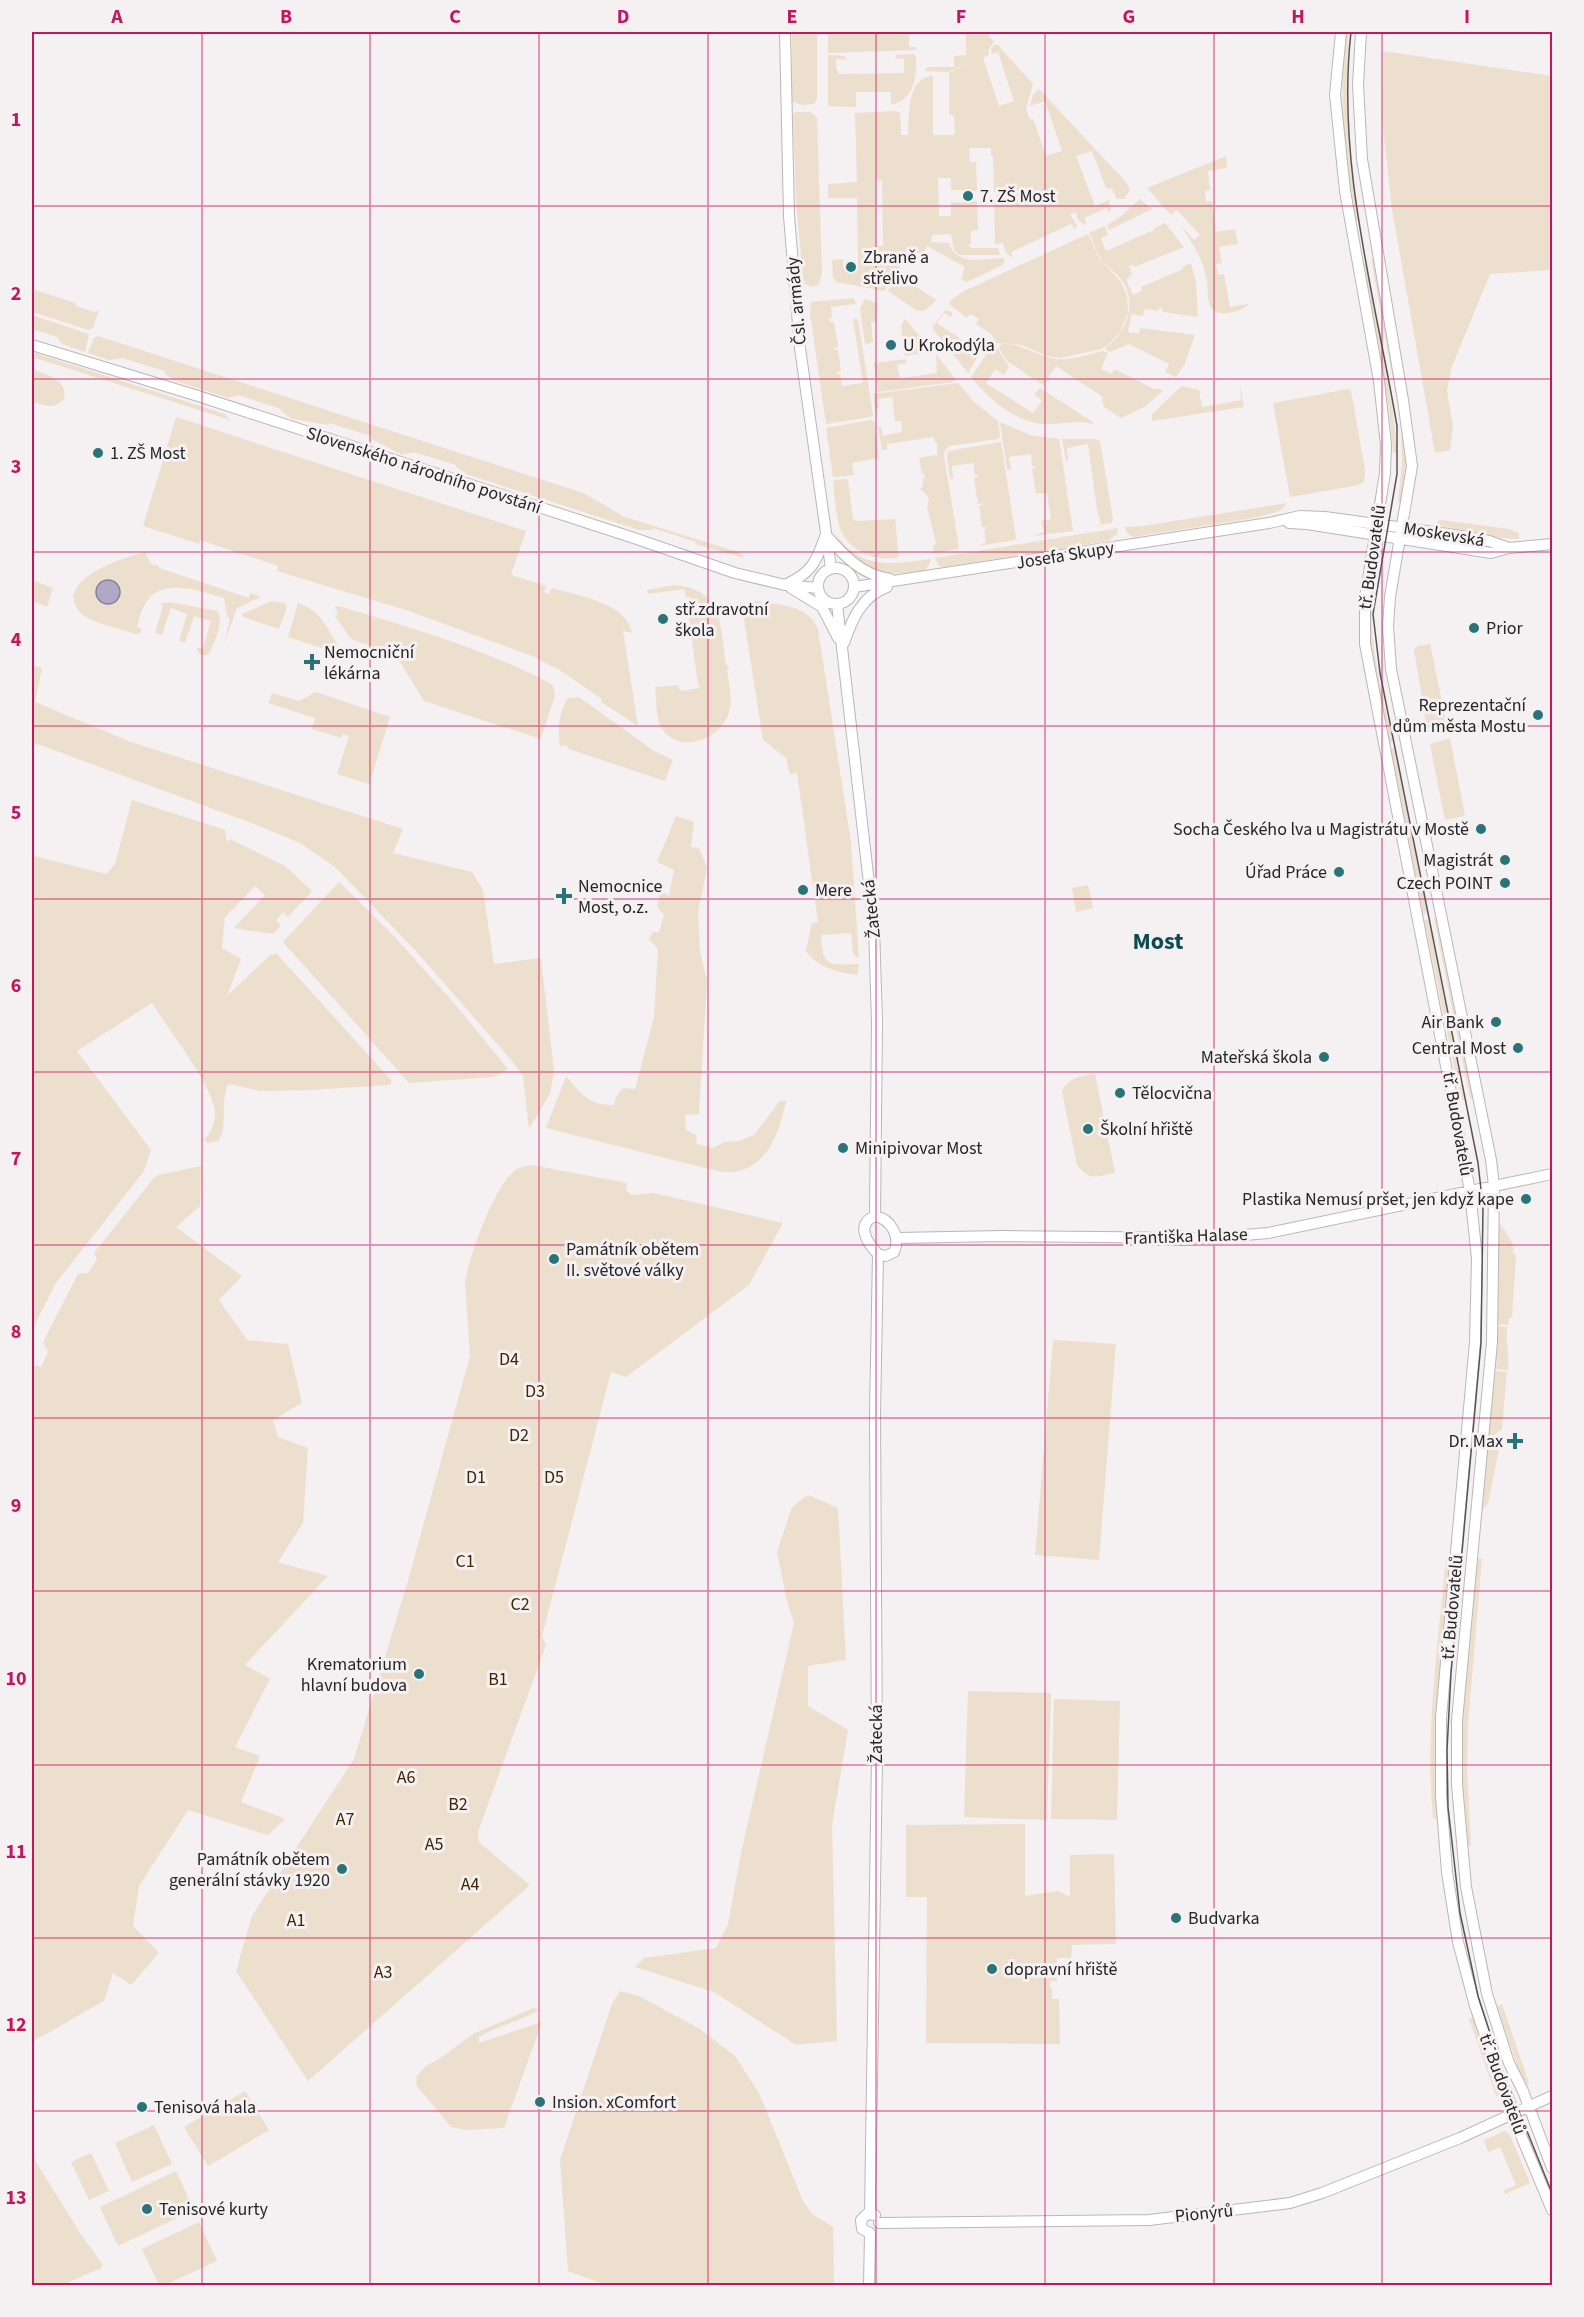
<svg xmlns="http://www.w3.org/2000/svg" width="1584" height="2317" viewBox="0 0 1584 2317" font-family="'Source Sans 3',sans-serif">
	<rect width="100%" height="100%" fill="#f5f0f1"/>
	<!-- green -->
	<path fill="#eddfcd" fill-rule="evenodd" d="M792,32h25v67l-3,5 -12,1 -10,-3z
		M828,32h81v15h7v3l-88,3z
		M966,32h20l8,10 -6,8 1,5 -6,3 16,48 15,-5 -16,-49 -6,2 -1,-5 3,-4h4l35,39 -7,25 4,11 3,-1 13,37 16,-5 -17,-50 -15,5 3,-12 6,-5 87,93 4,8 -6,9h-7l-5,-10 -6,-1 -14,-37 -16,5 19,50 14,-6 2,10 -2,3 -3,-5 -22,10 2,5 -2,2 -7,-7 -1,-6 -6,2 7,12 -2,3 -4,-5 -60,28 2,5h-2l-5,-4 -3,-10 -8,1 -1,-44h3v-8h-3l-1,-36h-2v-8h-22l1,14h6l1,29 -26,-1v-12h-13l1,38h12v-13l26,-2 1,29 -7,1v13l-3,1 3,3h27l2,7h-41l-5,-5 -3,-16 -19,1 -1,7 18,1c7,23 33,16 52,15l4,1 -2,6 -36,17 -6,-3 4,-12 -38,-21 -4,8 -8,-1 -4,6 -12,-8 -6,10 7,5 -1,4 -15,21 -48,-9 -3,-5 -1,-17 11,-1v8h15l-1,-69h-29v-14l29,-2 -2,-69 41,-2 4,2 1,22h7c1,-18 -1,-59 25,-59v59h22l-1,-20h-5v-42l31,-17 -31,16 -25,-1 4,-4h26v-11l12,-1zM876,180l6,1 1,65h-7z
		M1345,32h4c-5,63 -2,126 10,189h-4c-11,-63 -16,-126 -10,-189z
		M1383,51l169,25v194l-62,4 -39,95 -4,22 6,36 -3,23 -15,3 -43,-244 -10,-90z
		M914,54l2,3c0,21 -1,42 -25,48v-13h-35v15l-28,-1v-51l17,1 1,4 -10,-1v9l3,6 65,-1v-14l-9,-1 1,-3z
		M795,112h16l6,6 5,154 -3,12 -6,3 -8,-3 -2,-6 -7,-77 -3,-86z
		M1226,156l1,12 -19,3 2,19 -5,1 1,11 6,-1 4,31 19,-3 3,15 -19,3 3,16 -6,1 2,11 6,-1 6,33 19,-3c-7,8 -31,14 -38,4 -4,-6 -3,-19 -4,-27 -4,-22 -15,-41 -29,-58l16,17 6,-5 -23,-25 -6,5 -24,-27z
		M1140,199l12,10 -43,21 -2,-5 13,-8z
		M1165,223l19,24 -50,20 -1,-2 -4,1 3,9 -6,4 7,16 9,-4 -1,-4 42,-18 -1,-2 9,-4 5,19 2,35 -35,-5v-3l-4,-1 -1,3 -14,-2 -1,7 -12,-2 -3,18 11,2 1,-6 55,7 -10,28 -9,14 -11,-5 4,-8 -40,-20 -20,8 -4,-4c22,-15 33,-46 16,-69 -5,-6 -12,-11 -17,-16 -7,-8 -10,-20 -15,-30l16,-7 3,9 -7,3 5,13 48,-21v-2z
		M1088,234l11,24 22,24 6,14 1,17 -8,19 -12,13 -7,4 -40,9 -14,-2 -25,-11 -25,-2 -6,-9 -15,-10 3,-5 -9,-5 -3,4 -17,-13v-4l14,-10z
		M1371,259l4,1 32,192 -6,51 -3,-1 4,-38 -1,-41z
		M1366,261l27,151 4,41h-4l-4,-43 -26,-144z
		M898,276h2l36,24c-6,6 -11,14 -20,10l-28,-19z
		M32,289l43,14 1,3 18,6 5,-2 -6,18 -4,2 -57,-18z
		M854,298l2,6 -25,3 1,11 -3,1 1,3h4l4,25 -4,1v2h4l3,21 -4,1v2h3l2,12 21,-3 -10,-64h5l15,96 -2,2 -45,7 -16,-111 1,-11z
		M865,299l12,4 -1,18 -5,1 2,20 -8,3 -5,-37z
		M945,310l7,2v2l-1,3 -7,-4 -7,10 43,29 -12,21 -36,-45z
		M32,315l57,19 -4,18 -23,-8 -5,-7 -25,-8z
		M905,319l28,32 -2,1 -26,4 -4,-31z
		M98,336l485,157 42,24 116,36 3,5 -49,-14 1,-2 -43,-14 -1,2h-13l-173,-56 -10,-7v-2l-42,-13 -1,1 -12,1 -30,-15v-3l-42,-13 -1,2 -36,-6 -11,-8v-2l-43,-14 -9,3 -54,-17 -10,-7v-3l-43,-13 -13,2 -21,-7 6,-15z
		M994,343l15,24 -5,8 -9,-6 -9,14 47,30 9,-12 -8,-7 6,-6 53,34 -1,2c-11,-4 -33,0 -43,0 -29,2 -61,-25 -78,-47z
		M1001,344c19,-1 32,10 50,14 17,4 36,-3 52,-7l5,2 -7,16 11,5 2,-5 42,21 1,-2 6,3 -19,16 -23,11 -18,-12 1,-3 -3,-2 2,-4 -47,-31 -13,19 -36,-24 -8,-13z
		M32,352l193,62 5,6 -198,-63z
		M936,354l20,26 -3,2 -75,10 -4,-29 32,-4v4l-9,2 3,13 37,-5z
		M32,369c15,6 36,10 32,30 -11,11 -19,7 -32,2z
		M958,383l17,20 23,18 2,15 -2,3 -48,7 -5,4 -1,6 15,91 -1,2 -24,4 -1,-7 3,-3 -9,-36 2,-7 -4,-7 -5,-4 3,-3v-7l2,-1 -1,-4h-2l-3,-16 16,-3 2,2v-14l-2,-1 -1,-5 -47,7v6h-5l-4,-23h3l2,9 19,-4 -1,-11h-6l-3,-24 -14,2 1,9 -4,1 -2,-15z
		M1240,384l4,23 -92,14v-7l30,-28 17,4 3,17 39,-7z
		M1348,389l3,2 14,79 -1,12 -5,3 -69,12 -17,-94z
		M176,417l350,114 -15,44 35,11 -2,6 5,2 3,-6c26,8 74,14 80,45l-9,-2 15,95 -37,-24 1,-3 -41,-28 -29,-15 -123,-45 -132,-40 1,-5 -78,-26 -1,4 -56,-18z
		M871,420l3,1 5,37 -27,5 2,12 -21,2 -7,-49z
		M1000,422l30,13 29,4 14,92 -39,5 10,-4 -3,-11 10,-2 -4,-26h-11l-4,-24 3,-1 -1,-2h-2l-1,-12 -22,3 2,13h-4z
		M1062,439h33l5,2 13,78 -1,4 -20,3 9,-2 -4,-15 -9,-65 -21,4 1,12 -2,1z
		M1001,442l15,96 -1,2 -37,6 8,-4 -2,-12 2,-1v-2h-4l-3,-21 4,-1 -1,-2 -4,1 -4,-26 4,-1v-2h-3l-2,-12 -21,3 1,13h-3l-3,-21 1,-7z
		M846,479l2,1 5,39 3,2 39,-2 4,38c-23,6 -54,-7 -60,-32 -4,-14 -4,-29 -6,-42l2,-3z
		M1287,503l-7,8 -26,7 -121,19 -6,-4 -2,-6 18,-1z
		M1442,520l67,9 10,4v6c-28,0 -55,-9 -83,-14l2,-4z
		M1118,528l-1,6 -9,7 -163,26 -6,-1 -4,-8z
		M836,534c26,37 56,30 95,25l-3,8 -4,4c-29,2 -49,9 -71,-14 -8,-7 -13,-13 -17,-23z
		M145,552l6,12 8,2v2l90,30 1,-5 11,4 -24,11 -13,36 6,-25 -3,-3 -3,-18c-24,-7 -64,-22 -79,6 -4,6 -6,15 -8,23l5,3 -2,3 -5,1c-14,-5 -43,-11 -53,-20 -33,-32 41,-57 63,-62z
		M1376,561l4,1c-4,17 -8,34 -8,51 -1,43 12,87 21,129l-4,1 -20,-110 1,-32z
		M32,580l21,8 -6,19 -15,-6z
		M674,585c50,4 46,41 52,80l3,2 -2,3c2,14 6,29 2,42 -7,27 -49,43 -67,17 -7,-10 -5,-30 -7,-42l23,-2 2,6 20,-3 -2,-3 -9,-67h5l-1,-10 3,-1 -4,-1 -1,-9h-5l-2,-8 -36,5 -1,-4z
		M272,601l13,2 2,4 -8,22 -36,-12 -1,-3z
		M758,601c22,4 51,4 60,28l33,213 8,116 -6,-4 -2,-21 -30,2c1,33 9,30 38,29l-2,11c-17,-2 -41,-8 -51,-24l6,-28 6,-1 -21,-149 -7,1 -4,-16 -23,-18 -20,-127c3,-9 6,-10 15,-12z
		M169,602l49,9c6,11 -4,33 -10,44h-6l-5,-4v-3h6l8,-27 -17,-5 -9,27 -6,-2 8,-27 -16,-6 -9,27 -7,-2 8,-27 -3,-2z
		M298,603c23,8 27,23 40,41l-4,8 -46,-15z
		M339,606c72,22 147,43 214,79l2,10 -14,44 -117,-38 -29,-47 -44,-15 -16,-23 3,-2 -3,-7z
		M1430,644l16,77 -18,3 -2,-1 -12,-73 3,-4z
		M32,665l10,3 -7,34 96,40 272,87 -10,24 79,19 11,18 11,74 47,-6 13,113 -4,23 -21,35 -6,-53 -10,-14 -98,-112 -80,-83 -35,-24 -46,-19 -222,-82z
		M316,692l74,25 -20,65 2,3 -35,-11 12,-38 -6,-2 -2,4 -29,-9 3,-11 -47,-15 4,-10 27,8z
		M579,697l75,54 19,9 -8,21 -96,-32 -3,-4 -6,1c-2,-18 -2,-32 8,-48z
		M1450,738l15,78 -20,4 -15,-76z
		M1394,748l34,165 -5,1 -32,-165z
		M132,800l93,30 2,13 3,-4 55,27 27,25 -24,26 -5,-5 -7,8 5,5 -8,9 -39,-6 31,-33 -10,-9 -30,31 -3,31 19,11 -14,37 44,-42 1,1 4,-2 116,128 -2,4 -81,5 -48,1 -33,-7c-8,20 0,38 -9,57l-11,2 -4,-3c7,-9 12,-18 11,-29 -4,-28 -47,-82 -63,-108l-75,48 74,99 -7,21 -88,112 -24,47v-478l2,4 72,18 9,-10z
		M676,816l18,6 -3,25 8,1 8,20 -9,44 2,40 7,28 -8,134 -14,1 1,15 10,5 1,9 15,4 13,-6 14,-1 15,-6 26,-34h6c-6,29 -18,68 -54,71 -7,1 -16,-2 -23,-3l-163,-41 20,-52c16,19 22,29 48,29l3,-10 6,-7 12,1 19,-72 4,-68 -9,-10 4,-7h6l5,-17 -7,-9 4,-15 8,5 5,-26 -17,-8z
		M339,882l54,53 60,67 55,67 -15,8 -84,6 -126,-141z
		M1088,885l5,23 -17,4 -4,-24z
		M1434,918h4l36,180 -4,1z
		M1424,920h5l35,180h-3z
		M1095,1074l20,99c-18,3 -25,9 -38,-8l-15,-73c6,-15 17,-15 33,-18z
		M532,1165l95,18 -1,7 6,5 22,-2 129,30 -34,62 -123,92 -15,-5 -69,264 4,9 -68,187 1,10 51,43 -222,196 -72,-110 16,-55 102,-157 53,-175 63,-228 -5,-74c5,-28 28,-92 49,-111 6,-4 11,-5 18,-6z
		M201,1166l-1,40 -24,21 66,49 -23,24 28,40 41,4 14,59 -29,17 5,17 30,11 -5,75 -25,39 50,14 -83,89 25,14 -35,68 25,9 -19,46 44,17 -17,16 -80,-25 -49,76 -6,40 26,27 -28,32 -18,-12 -9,28 -72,41v-678l9,3 7,-15 -5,-10 35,-68 10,-1 9,-14 -3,-6 59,-74 5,-4z
		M1498,1224l3,1 10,15 3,11 -2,2 3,1 1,5 -4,58 -3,2 -1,6 -12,-1z
		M1497,1326l10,1c-1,15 2,28 1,43l-13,-1z
		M1053,1340l63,4 -17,216 -64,-5z
		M1494,1371l13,1 -5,57 -9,7 -5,-1z
		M1488,1437h5l7,8 -12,58 -6,8z
		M808,1495l30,13 8,152 -38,6v40l40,24 -16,95 5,216 -41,4 -82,-53 -79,-25 9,-9 72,-10 12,-24 13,-71 53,-230 -7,-22 -10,-49 15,-45z
		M1450,1555h2l-13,265 -6,-2c-8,-86 5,-174 13,-260z
		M1476,1558l6,1 -14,165 -1,45 4,76 -6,4 -3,-54v-70z
		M968,1691l83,2 -4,127 -83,-3z
		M1054,1699l66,2 -3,119 -66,-1z
		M1025,1824v72l33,-5 12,6v-42l44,-1 2,90 -44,1 -1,13h-14v23h-7v7h2v11h7l1,45 -134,-1 1,-146h-21v-72z
		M620,1991l19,5 61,33 35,27 24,37 44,108 9,13 21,13 1,58 -225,1 -41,-15 -8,-111 52,-156z
		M1502,2004l27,79 -4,5 -28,-82z
		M533,2008l6,2c-19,12 -41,15 -60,27v6l63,-21 -38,106 -38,2 -15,-3 -35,-42 1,-9 8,-9 18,-11 30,-22z
		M1474,2017l28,80 -6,-1 -27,-77z
		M245,2091l24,39 -61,36 -24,-39z
		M154,2125l18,39 -40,18 -17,-39z
		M1505,2131l5,4 20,48 -25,11 -1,-4 12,-5 -16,-38 -12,5 -4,-12z
		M32,2149l4,13 44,71 23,32 -2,3 -39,17h-30z
		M91,2153l18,38 -20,9 -18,-38z
		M176,2171l18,39 -76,36 -18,-39z
		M199,2222l18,39 -52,24h-6l-17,-36z"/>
	<!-- water -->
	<path fill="#b1a7c6" stroke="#888096" stroke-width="1.5" d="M96 592a12 12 0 1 1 24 0a12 12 0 1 1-24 0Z"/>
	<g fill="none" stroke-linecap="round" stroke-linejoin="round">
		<defs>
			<path id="secondary" d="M785,32l4,184 11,132 31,220
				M1341,32l-6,63 10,96 34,190 7,64 -1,28 -20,125v46l105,547 7,68 -2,83 -34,376v78l6,76 11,70 17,64 37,108 40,96
				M1361,32l-3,53 4,74 41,241 9,66 -22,131 -2,29 3,43 100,491 3,26 -2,156 -35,379v64l9,102 21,107 22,69 14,28 29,77
				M32,345l166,51 436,142 101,35 50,12 33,3
				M1289,523l18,1 184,29 18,-5 43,-4
				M826,535c18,21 36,40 64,44
				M818 586a18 18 0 1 1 36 0a18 18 0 1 1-36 0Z
				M785,585c26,-12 31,-22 40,-48
				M854,587l415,-64 31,-7 25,1 123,17 41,7 20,7
				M791,588l31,19 16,31
				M837,604l37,323 3,95 -2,194
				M844,643c8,-24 18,-47 43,-56
				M875,1216c16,3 26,21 19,36l-8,4 -8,-2c-11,-11 -23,-30 -3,-38z
				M897,1238l105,-2 207,2 59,-5 284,-59
				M870,2214l7,-457 -2,-343 3,-160
				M879,2223l270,-3 141,-17 32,-10 138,-55 92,-42
				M870,2233l-8,-4 -1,-9 6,-6 8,1
				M869,2286l1,-53"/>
		</defs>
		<!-- secondary casing -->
		<use href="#secondary" stroke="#bbb6b7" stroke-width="12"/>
		<!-- secondary -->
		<use href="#secondary" stroke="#fff" stroke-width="10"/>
		<!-- tram -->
		<path stroke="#575555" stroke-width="1.5" d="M1351,32c-15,132 24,264 46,394v48l-24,140 7,59 98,490 5,44 -2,136 -30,330 -4,77 1,57 12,106 18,83 23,71 51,126"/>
	</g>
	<!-- grid -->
	<path fill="none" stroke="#c2185b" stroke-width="1.5" stroke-opacity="0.55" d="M202,32v2254M370,32v2254M539,32v2254M708,32v2254M876,32v2254M1045,32v2254M1214,32v2254M1382,32v2254M32,206h1520M32,379h1520M32,552h1520M32,726h1520M32,899h1520M32,1072h1520M32,1245h1520M32,1418h1520M32,1591h1520M32,1765h1520M32,1938h1520M32,2111h1520"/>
	<!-- markers -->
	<g fill="#2a7478" stroke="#f5f0f1" stroke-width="2">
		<circle cx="968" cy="196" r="6"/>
		<circle cx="851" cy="267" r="6"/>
		<circle cx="891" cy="345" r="6"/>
		<circle cx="98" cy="453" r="6"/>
		<circle cx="663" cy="619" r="6"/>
		<circle cx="1474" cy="628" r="6"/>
		<path d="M309 653h6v6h6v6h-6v6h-6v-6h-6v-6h6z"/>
		<circle cx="1538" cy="715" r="6"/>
		<circle cx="1481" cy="829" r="6"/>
		<circle cx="1505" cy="860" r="6"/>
		<circle cx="1339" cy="872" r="6"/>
		<circle cx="1505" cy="883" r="6"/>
		<circle cx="803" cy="890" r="6"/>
		<path d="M561 887h6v6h6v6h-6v6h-6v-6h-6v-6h6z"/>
		<circle cx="1496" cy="1022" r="6"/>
		<circle cx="1518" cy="1048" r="6"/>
		<circle cx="1324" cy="1057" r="6"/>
		<circle cx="1120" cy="1093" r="6"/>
		<circle cx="1088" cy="1129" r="6"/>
		<circle cx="843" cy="1148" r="6"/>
		<circle cx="1526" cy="1199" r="6"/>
		<circle cx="554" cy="1259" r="6"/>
		<path d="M1512 1432h6v6h6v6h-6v6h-6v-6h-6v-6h6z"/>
		<circle cx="419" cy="1674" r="6"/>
		<circle cx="342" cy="1869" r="6"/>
		<circle cx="1176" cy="1918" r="6"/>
		<circle cx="992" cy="1969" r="6"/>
		<circle cx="540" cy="2102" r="6"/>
		<circle cx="142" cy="2107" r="6"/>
		<circle cx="147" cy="2209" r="6"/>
	</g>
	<g text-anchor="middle" stroke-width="6" stroke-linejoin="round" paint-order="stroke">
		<!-- poi labels -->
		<g font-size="18" fill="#272525" stroke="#f5f0f1" text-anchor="start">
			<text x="980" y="202">7. ZŠ Most</text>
			<text x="863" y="263">Zbraně a<tspan x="863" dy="21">střelivo</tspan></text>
			<text x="903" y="351">U Krokodýla</text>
			<text x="110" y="459">1. ZŠ Most</text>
			<text x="675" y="615">stř.zdravotní<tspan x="675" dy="21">škola</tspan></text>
			<text x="1486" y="634">Prior</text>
			<text x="324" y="658">Nemocniční<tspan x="324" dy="21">lékárna</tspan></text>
			<text x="1526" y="711" text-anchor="end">Reprezentační<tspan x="1526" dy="21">dům města Mostu</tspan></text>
			<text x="1469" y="835" text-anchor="end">Socha Českého lva u Magistrátu v Mostě</text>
			<text x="1493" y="866" text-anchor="end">Magistrát</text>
			<text x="1327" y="878" text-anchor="end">Úřad Práce</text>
			<text x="1493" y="889" text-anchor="end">Czech POINT</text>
			<text x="578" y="892">Nemocnice<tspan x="578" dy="21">Most, o.z.</tspan></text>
			<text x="815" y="896">Mere</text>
			<text x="1484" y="1028" text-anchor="end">Air Bank</text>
			<text x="1506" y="1054" text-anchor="end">Central Most</text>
			<text x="1312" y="1063" text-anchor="end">Mateřská škola</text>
			<text x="1132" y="1099">Tělocvična</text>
			<text x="1100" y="1135">Školní hřiště</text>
			<text x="855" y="1154">Minipivovar Most</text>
			<text x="1514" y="1205" text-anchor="end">Plastika Nemusí pršet, jen když kape</text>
			<text x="566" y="1255">Památník obětem<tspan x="566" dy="21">II. světové války</tspan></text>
			<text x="1503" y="1447" text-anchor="end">Dr. Max</text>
			<text x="407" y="1670" text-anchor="end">Krematorium<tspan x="407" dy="21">hlavní budova</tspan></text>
			<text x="330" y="1865" text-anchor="end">Památník obětem<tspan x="330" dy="21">generální stávky 1920</tspan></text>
			<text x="1188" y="1924">Budvarka</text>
			<text x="1004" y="1975">dopravní hřiště</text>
			<text x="552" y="2108">Insion. xComfort</text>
			<text x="154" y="2113">Tenisová hala</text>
			<text x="159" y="2215">Tenisové kurty</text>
		</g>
		<!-- street labels -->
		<g font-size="18" fill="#272525" stroke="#f5f0f1">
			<text transform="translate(796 301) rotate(-95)" y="6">Čsl. armády</text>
			<text transform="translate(424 470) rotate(18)" y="6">Slovenského národního povstání</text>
			<text transform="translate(1444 534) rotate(9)" y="6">Moskevská</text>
			<text transform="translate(1065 555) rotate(-9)" y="6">Josefa Skupy</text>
			<text transform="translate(1372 557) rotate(-82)" y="6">tř. Budovatelů</text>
			<text transform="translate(871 909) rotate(-96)" y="6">Žatecká</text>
			<text transform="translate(1458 1124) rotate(80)" y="6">tř. Budovatelů</text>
			<text transform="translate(1186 1236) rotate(-2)" y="6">Františka Halase</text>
			<text transform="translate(1452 1607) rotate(-85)" y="6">tř. Budovatelů</text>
			<text transform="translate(876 1734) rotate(-90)" y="6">Žatecká</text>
			<text transform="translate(1503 2084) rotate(70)" y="6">tř. Budovatelů</text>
			<text transform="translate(1204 2213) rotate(-6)" y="6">Pionýrů</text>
		</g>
		<!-- park labels -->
		<g font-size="18" fill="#3d2601" stroke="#f5f0f1">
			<text x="509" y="1365">D4</text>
			<text x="535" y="1397">D3</text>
			<text x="519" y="1441">D2</text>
			<text x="476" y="1483">D1</text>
			<text x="554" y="1483">D5</text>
			<text x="465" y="1567">C1</text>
			<text x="520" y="1610">C2</text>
			<text x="498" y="1685">B1</text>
			<text x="406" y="1783">A6</text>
			<text x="458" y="1810">B2</text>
			<text x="345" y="1825">A7</text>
			<text x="434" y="1850">A5</text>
			<text x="470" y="1890">A4</text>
			<text x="296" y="1926">A1</text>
			<text x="383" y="1978">A3</text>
		</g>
		<!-- district labels -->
		<g font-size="24" font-weight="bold" fill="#0c4c4f" stroke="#f5f0f1">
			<text x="1158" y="949">Most</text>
		</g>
	</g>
	<!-- border -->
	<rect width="1584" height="2317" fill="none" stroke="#f5f0f1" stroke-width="66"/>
	<rect x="33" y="33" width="1518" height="2251" fill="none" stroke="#c2185b" stroke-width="2"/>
	<g font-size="20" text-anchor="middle" font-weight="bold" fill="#c2185b">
		<text x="117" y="23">A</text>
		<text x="286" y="23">B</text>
		<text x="455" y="23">C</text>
		<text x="623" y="23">D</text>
		<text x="792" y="23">E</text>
		<text x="961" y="23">F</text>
		<text x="1129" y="23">G</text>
		<text x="1298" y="23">H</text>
		<text x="1467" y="23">I</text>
		<text x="16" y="126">1</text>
		<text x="16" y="300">2</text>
		<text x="16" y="473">3</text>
		<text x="16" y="646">4</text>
		<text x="16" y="819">5</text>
		<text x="16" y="992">6</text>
		<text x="16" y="1165">7</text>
		<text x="16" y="1338">8</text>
		<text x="16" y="1512">9</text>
		<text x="16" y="1685">10</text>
		<text x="16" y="1858">11</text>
		<text x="16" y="2031">12</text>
		<text x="16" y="2204">13</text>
	</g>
</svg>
